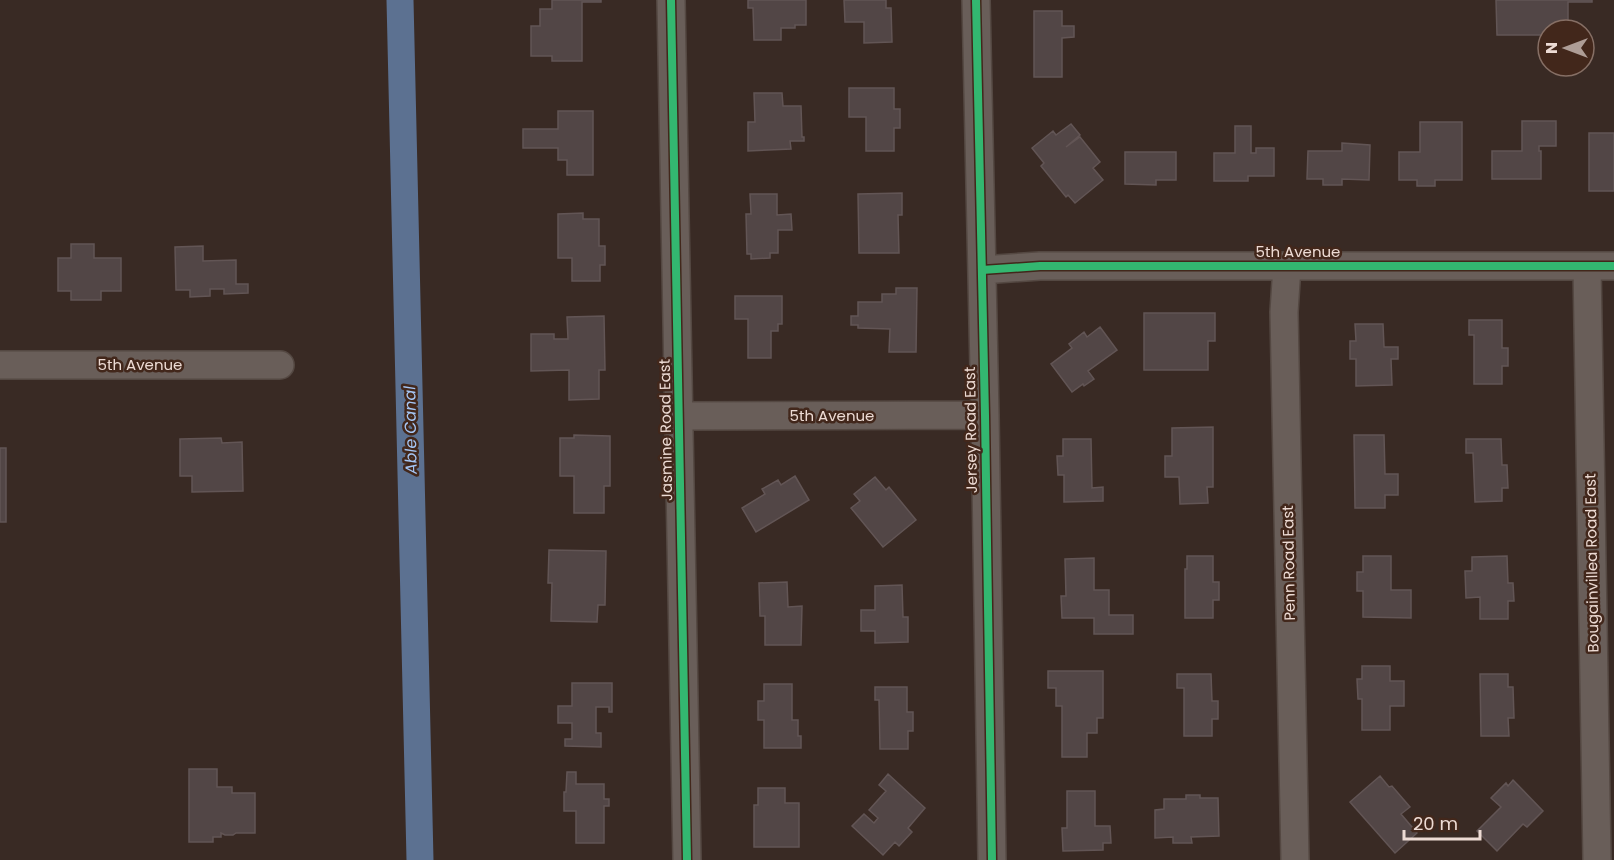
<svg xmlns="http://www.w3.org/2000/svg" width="1614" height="860" viewBox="0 0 1614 860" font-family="Poppins,sans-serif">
	<rect width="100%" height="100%" fill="#392a24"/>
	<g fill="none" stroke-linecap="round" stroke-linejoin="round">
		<!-- canal -->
		<path stroke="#5c7191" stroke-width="27" d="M400,0l20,860"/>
	</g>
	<!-- building -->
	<path fill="#524646" stroke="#625555" stroke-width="1.5" d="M552,0h49v2h-19v59h-30v-5h-21v-30h9v-17h12z
		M748,0h58v25h-11v3h-14v12h-27l-1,-32h-5z
		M844,0h42v8h5l1,34 -28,1v-21h-19z
		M1496,0h96v2h-24v28h-20v5h-51z
		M1034,11h28v15h12v11l-12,1v39h-28z
		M849,88h45v21h6v19h-6v23h-28v-34h-17z
		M754,93h28l1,13h18l1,31h2v4h-14l1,8 -43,2v-29h7z
		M558,111h35v64h-26v-15h-9v-12h-35v-19h35z
		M1522,121h34v25h-17v5h2v28h-49v-28h30z
		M1420,122h42v58h-27v6h-18v-6h-18v-28h21z
		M1071,124l9,11 -14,12 14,-10 20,25 -7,6 10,12 -28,23 -7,-8 -2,2 -25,-31 3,-3 -12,-15 21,-17 3,4z
		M1235,126h16v27h5v-5h18v28h-26v5h-34v-28h21z
		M1589,133h25v58h-25z
		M1342,143l28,2 -1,35 -27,-1v6h-19v-6h-16l1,-28h34z
		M1125,152h51v28h-20v5l-31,-1z
		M902,193v22h-4l1,38h-40l-1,-59z
		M750,194h27v21l14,-1 1,16h-14v23h-8v5l-19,1v-5h-4l-1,-40h5z
		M583,213v6h16v27h6v19h-5v16h-28v-23h-14v-44z
		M71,244h23v14h27v33h-20v9h-30v-9h-13v-33h13z
		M203,246v15l33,-1v24h12v9l-24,1v-5h-14v7l-20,1v-7h-14l-1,-43z
		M896,288h21l-1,64h-27l1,-23 -32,-1v-3h-7v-9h7v-14h24v-8h14z
		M735,296h47v28h-4v7h-7v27h-23v-39h-13z
		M1144,313h71v28h-7v29h-64z
		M604,316l1,54h-6v29l-30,1v-30l-38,1v-37h23v5h14l-1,-22z
		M1469,320h33v28h6v18h-6v18h-28v-49h-5z
		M1355,324h28l1,23h14v12h-7l1,26 -36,1v-27h-6v-18h6z
		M1100,327l17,23 -29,21 6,8 -10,7 -1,-2 -11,8 -21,-28 21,-16 -3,-4 15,-12 3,5z
		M1213,427v60h-6l1,16 -28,1 -1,-27h-14v-21h7v-28z
		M574,435l36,1v50h-6v27h-30v-37h-14v-38h14z
		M1354,435h30l1,39h13v21h-13v13h-30z
		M221,438l1,5 20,-1 1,49 -51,1v-16h-12v-37z
		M1063,439h28l1,49 11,-1v14l-39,1v-27h-6l-1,-19h6z
		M1466,439h35l1,26h5l1,23h-6v13l-27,1 -2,-49h-7z
		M0,448h6v74h-6z
		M795,476l14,24 -53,32 -14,-24 23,-14 -3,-5 16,-9 3,5z
		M875,477l11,13 3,-3 27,33 -33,27 -32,-39 9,-7 -6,-7z
		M549,550l57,1 -1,54h-7l-1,17 -46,-1 1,-38h-4z
		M1187,556h26v26h6v18h-6v18h-28v-49h2z
		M1363,556h28v34h20v28l-48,-1v-26h-6v-19h6z
		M1507,556l1,27h5l1,18h-6v18h-28v-22l-14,1 -1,-27h7v-14z
		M1094,558v32h15v25h24v19h-39v-16h-32l-1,-22h5l-1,-37z
		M787,582l1,25 14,-1 -1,39h-36v-29h-5l-1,-33z
		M902,585l1,32h5v25l-33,1v-12h-14v-21h14v-24z
		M1362,666h28v15h14v25h-14v24h-28v-31h-4l-1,-20h5z
		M1048,671h55v47h-6v15h-10v24h-25v-51h-6v-18h-8z
		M1177,674h34l1,27h6v18h-6v17h-28v-48h-7z
		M1480,674h28v13h5l1,31h-6l1,18h-28z
		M572,683h40v29h-3v-5h-13v26h5v14l-36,-1v-7h7v-16h-14v-17h14z
		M764,684h28v36h6v16h3v12h-37v-28h-6v-19h6z
		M875,687h32v25h6v19h-5v18h-28l-1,-49h-4z
		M189,769h28v18h15v6h23v40h-19l-3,2h-8l-4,-2v4h-8v5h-24z
		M567,772h9v12h28v15h5v7h-5v37h-28v-32h-12v-19h2z
		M888,774l37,34 -17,20 4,4 -13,14 -4,-4 -12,13 -31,-29 12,-12 10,9 4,-5 -9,-8 17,-19 -7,-6z
		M1380,776l9,11 3,-1 18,21 -9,7 16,19 -22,20 -45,-51z
		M1513,780l30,31 -16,16 -4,-3 -26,27 -20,-20 24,-24 -10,-9 15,-15 2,3z
		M758,788h27v15h14v44h-45v-42h4z
		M1067,791h28v35h15l1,17h-8v7l-40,1 -1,-23h5z
		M1186,795h14v3h18l1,38 -28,1 1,6h-19v-6l-18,1v-28l9,-1v-10h22z"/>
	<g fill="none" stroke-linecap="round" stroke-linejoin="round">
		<defs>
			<path id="minor" d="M671,0l16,860
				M976,0l9,415 7,445
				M1287,266l-3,46 11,548
				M1587,266l10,594
				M982,270l58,-4h574
				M0,365h280
				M679,416l306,-1"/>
		</defs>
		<!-- minor casing -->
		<use href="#minor" stroke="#544842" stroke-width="30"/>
		<!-- minor -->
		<use href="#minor" stroke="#695e59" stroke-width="27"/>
		<defs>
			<path id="cycleway" d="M671,0l16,860
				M976,0l9,415 7,445
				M982,270l58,-4h574"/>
		</defs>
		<!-- cycleway casing -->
		<use href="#cycleway" stroke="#42271b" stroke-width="11"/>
		<!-- cycleway -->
		<use href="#cycleway" stroke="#33b770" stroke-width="8"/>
	</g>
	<g text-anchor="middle" stroke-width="5" stroke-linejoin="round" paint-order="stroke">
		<!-- street labels -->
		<g font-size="15" fill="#eddbd4" stroke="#42271b">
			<text x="1298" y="257">5th Avenue</text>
			<text x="140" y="370">5th Avenue</text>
			<text x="832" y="421">5th Avenue</text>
			<text transform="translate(666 430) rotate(-91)" y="5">Jasmine Road East</text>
			<text transform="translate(971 430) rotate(-91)" y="5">Jersey Road East</text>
			<text transform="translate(1289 563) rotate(-91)" y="5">Penn Road East</text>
			<text transform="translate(1592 563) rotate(-91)" y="5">Bougainvillea Road East</text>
		</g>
		<!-- water labels -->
		<g font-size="16" font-style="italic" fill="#a5c6f5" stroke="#42271b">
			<text transform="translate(410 430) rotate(-91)" y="6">Able Canal</text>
		</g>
	</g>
	<!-- north arrow -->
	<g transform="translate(1566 48) rotate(270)"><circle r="28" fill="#42271b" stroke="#866f65" stroke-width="1.5"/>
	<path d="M0-4.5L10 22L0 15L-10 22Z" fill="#ae9d96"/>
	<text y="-9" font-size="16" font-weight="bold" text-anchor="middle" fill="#eddbd4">N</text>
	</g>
	<!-- scale -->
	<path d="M1404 830v9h76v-9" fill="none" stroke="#eddbd4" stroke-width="3"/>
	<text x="1413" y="830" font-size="18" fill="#eddbd4" stroke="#42271b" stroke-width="4.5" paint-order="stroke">20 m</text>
</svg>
